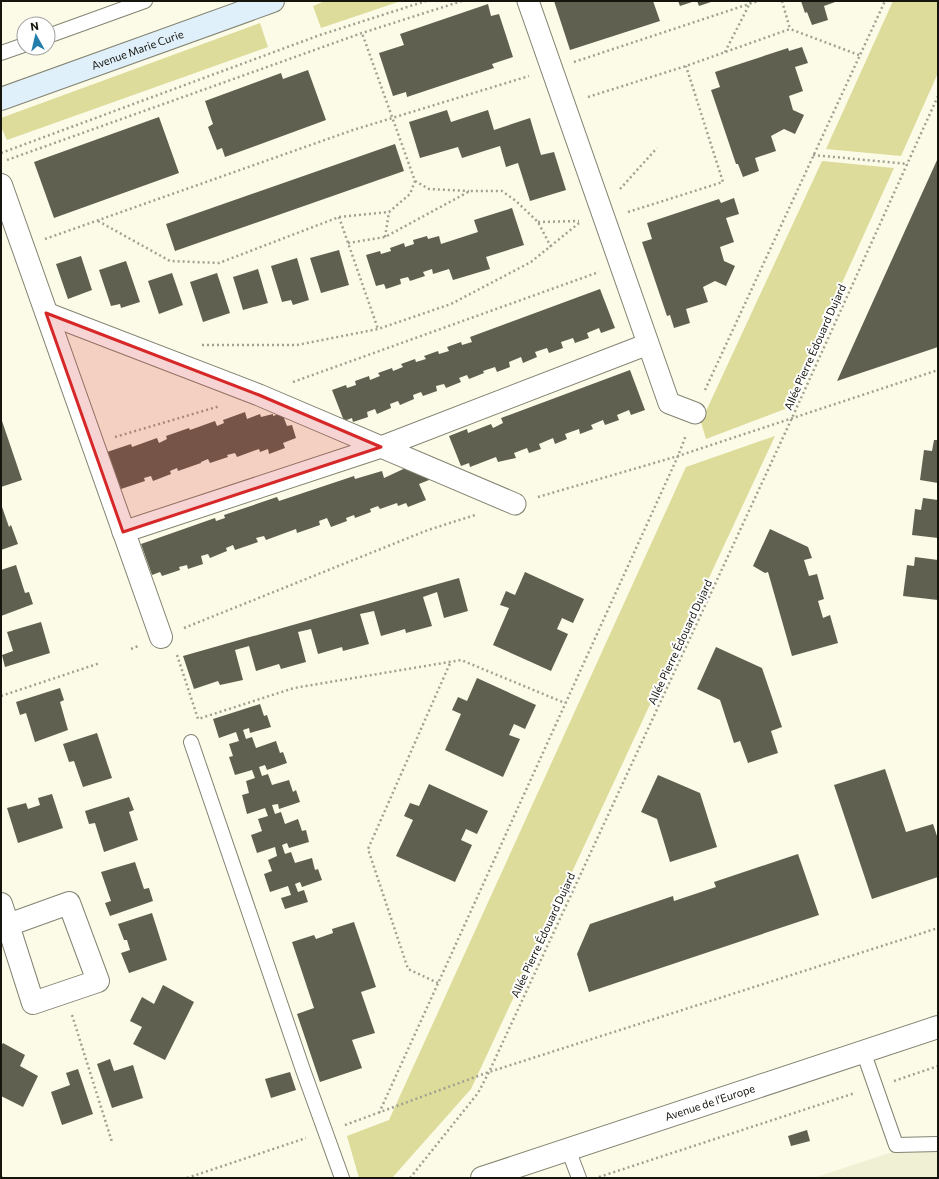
<svg xmlns="http://www.w3.org/2000/svg" width="939" height="1179" viewBox="0 0 939 1179" font-family="Commissioner,sans-serif">
	<rect width="100%" height="100%" fill="#fbfbe8"/>
	<!-- built -->
	<path fill="#f0f0d5" d="M938,1137v41h-125z"/>
	<!-- green -->
	<path fill="#dddc9a" d="M325,1h76l-80,27 -8,-22z
		M893,1h45v72l-37,83 -75,-7z
		M260,23l8,24 -261,93 -6,-13v-9z
		M822,161l72,7 -109,241 -79,30 -5,-17z
		M775,436l-304,653 -79,89h-33l-12,-42 42,-16 297,-653z"/>
	<!-- building -->
	<path fill="#606050" d="M554,1h99l7,20 -90,29z
		M678,1h17l-15,5z
		M697,1h17l-15,5z
		M801,1h37l-14,5 4,14 -16,5 -5,-13 -2,1z
		M488,4l3,12 8,-2 14,43 -21,7 2,4 -87,29 -1,-5 -13,4 -14,-43 25,-8 -4,-11z
		M802,47l6,16 -13,4 8,24 -14,5 4,14 11,5 -9,19 -11,-5 -13,7 5,15 -21,7 4,13 -16,6 -5,-13h-2l-25,-74 9,-3 -5,-15 73,-24 1,3z
		M308,70l18,50 -101,37 -3,-9 -5,2 -9,-23 5,-3 -8,-23 76,-28 2,6z
		M447,110l4,12 37,-12 6,20 36,-12 11,37 13,-3 12,38 -36,11 -12,-38 -12,4 -6,-21 -38,12 -4,-11 -38,11 -11,-36z
		M159,117l20,56 -125,45 -20,-56z
		M395,144l9,27 -229,80 -9,-27z
		M938,158v189l-101,34 47,-104z
		M734,198l5,16 -13,4 8,24 -14,5 4,14 11,5 -9,20 -11,-5 -12,6 5,15 -22,7 4,14 -16,5 -4,-13 -3,1 -25,-74 10,-3 -5,-16 72,-24 2,4z
		M512,208l12,37 -38,12 4,12 -37,11 -4,-11 -16,5 -1,-5 -9,3 2,4 -15,5 -2,-4 -8,2 1,5 -15,5 -2,-5 -8,2 -10,-31 14,-4 1,3 10,-3 -1,-3 14,-5 1,4 9,-3 -1,-4 14,-4 1,3 11,-3 2,8 37,-12 -4,-12z
		M339,250l10,35 -28,8 -11,-35z
		M81,256l11,34 -24,9 -12,-35z
		M297,258l12,42 -16,5 -2,-5 -9,2 -11,-36z
		M126,261l14,41 -19,6 -1,-4 -9,2 -12,-36z
		M258,269l10,34 -25,7 -10,-33z
		M172,273l11,32 -24,9 -11,-33z
		M217,273l13,40 -27,9 -13,-40z
		M600,289l15,39 -14,5 -2,-5 -12,5 2,5 -14,5 -2,-5 -12,4 2,6 -14,5 -2,-5 -12,4 2,5 -14,6 -2,-6 -12,5 1,5 -13,5 -2,-5 -12,4 1,2 -15,6 -2,-4 -8,3 2,4 -15,6 -2,-4 -8,2 1,5 -14,5 -2,-4 -8,3 1,4 -14,6 -2,-4 -8,3 1,4 -14,6 -2,-5 -8,3 1,5 -15,5 -1,-4 -8,3 -12,-31 14,-5 1,3 9,-3 -1,-4 14,-5 1,4 10,-4 -2,-3 14,-5 1,3 10,-4 -2,-3 14,-5 1,3 10,-3 -2,-3 14,-5 1,3 10,-3 -2,-4 14,-5 1,3 10,-3 -2,-5z
		M630,370l15,40 -14,5 -2,-5 -12,5 2,5 -14,5 -2,-5 -12,5 2,4 -13,5 -1,-5 -14,5 2,5 -12,5 -2,-6 -14,6 2,5 -12,4 -2,-5 -13,5 2,5 -18,4 -2,-5 -26,10 -1,-4 -8,3 -12,-30 18,-7 1,4 23,-9 2,4 10,-5 -2,-5z
		M245,412l2,7 13,-5 1,3 12,-3v2l9,-3 5,13 5,-1 4,13 -13,5 2,5 -16,6 -1,-5 -8,3 -1,-3 -22,8 -2,-4 -8,2 1,2 -18,6 -2,-4 -7,3v1l-23,8 -1,-3 -7,3 1,3 -18,7 -2,-5 -7,2 1,3 -24,8 -14,-37 24,-8 1,3 25,-9 2,5 8,-4 -1,-3 23,-8 1,2 25,-9 2,5 7,-3 -1,-3z
		M1,418l21,62 -21,7z
		M934,440h4v43l-18,-3 4,-30 8,1z
		M412,465l4,8 9,-3 4,10 -10,4 7,16 -18,7 -2,-4 -8,3 -1,-3 -17,6 -2,-3 -8,3 1,3 -16,6 -1,-3 -8,3 1,3 -16,6 -4,-9 -8,3 1,4 -23,8 -1,-4 -30,11 -2,-4 -8,2 2,4 -23,8 -2,-5 -7,3 1,3 -17,7 -2,-4 -7,2 2,8 -15,5 -1,-4 -8,2 1,3 -18,6 -2,-4 -8,3 -11,-31 74,-26 1,3 9,-3 -1,-3 53,-18 2,4 75,-25 1,3 27,-8 2,7z
		M923,498l15,2v38l-26,-3 3,-26 6,1z
		M1,504l8,23 2,-2 7,19 -17,6z
		M770,529l38,18 4,11 -8,2 5,16 8,-2 7,25 -6,2 5,17 7,-3 8,28 -46,13 -24,-84 -3,1 -12,-7z
		M915,557l23,3v40l-35,-4 4,-31 7,1z
		M16,565l9,28 4,-1 4,12 -32,12v-46z
		M525,572l59,27 -11,24 -11,-5 -5,11 11,5 -17,37 -58,-26 16,-37 -9,-3 6,-14 9,4z
		M459,578l9,33 -24,7 -7,-26 -14,5 9,29 -26,7 -1,-4 -24,7 -7,-25 -14,3 9,30 -26,7 -1,-4 -24,7 -7,-25 -13,3 8,30 -25,7 -2,-5 -23,7 -7,-25 -14,4 8,30 -23,5 -2,-4 -24,8 -11,-33z
		M41,622l9,31 -45,14 -3,-12 11,-4 -6,-19z
		M716,647l46,21 20,59 -11,4 7,22 -30,10 -8,-22 -6,2 -14,-43 -23,-11z
		M477,678l59,27 -11,24 -11,-5 -5,11 11,4 -17,38 -58,-27 16,-36 -9,-4 6,-13 9,4z
		M60,688l4,12 -4,2 8,28 -33,12 -9,-29 -6,2 -4,-13z
		M260,704l4,12 3,-1 4,12 -21,6 -1,-5 -6,2 3,9 6,-2 4,11 20,-7 4,12 3,-1 4,11 -20,7 -2,-5 -6,2 3,9 6,-2 4,11 17,-5 4,12 3,-2 4,12 -21,7 -1,-5 -6,1 3,9 6,-2 4,12 13,-5 4,12 4,-1 3,12 -20,6 -2,-5 -5,2 3,9 6,-2 4,11 17,-5 3,12 3,-1 4,11 -20,7 -2,-5 -5,2 3,8 6,-2 4,12 -23,7 -4,-11 10,-3 -3,-9 -18,6 -6,-18 8,-3 -4,-11 9,-4 -2,-9 -18,6 -6,-18 11,-4 -4,-12 10,-3 -3,-8 -18,6 -5,-19 7,-2 -3,-12 9,-3 -3,-8 -17,5 -6,-18 4,-1 -4,-12 10,-3 -3,-9 -17,6 -6,-19z
		M97,733l15,45 -29,9 -9,-26 -5,1 -6,-18z
		M885,769l21,63 27,-8 5,15v38l-66,22 -38,-114z
		M658,775l42,18 17,54 -47,15 -13,-43 -16,-7z
		M429,784l59,27 -11,23 -11,-5 -5,11 11,5 -17,37 -59,-26 17,-36 -9,-4 6,-13 9,3z
		M52,794l11,34 -45,15 -11,-35 19,-5 2,6 12,-4 -2,-7z
		M129,797l5,13 -5,2 9,28 -34,12 -9,-29 -6,1 -4,-13z
		M798,854l21,61 -230,77 -12,-38 13,-30 83,-28 1,5 42,-14 -2,-5z
		M135,862l9,27 5,-1 4,13 -43,15 -5,-13 6,-2 -10,-29z
		M152,913l15,47 -38,13 -8,-20 9,-3 -3,-10h-3l-6,-16z
		M354,922l22,65 -15,5 14,41 -23,7 10,28 -42,14 -23,-68 17,-6 -22,-66 22,-7 2,4 17,-6 -1,-4z
		M163,985l31,17 -29,58 -32,-16 9,-17 -12,-6 12,-24 12,7z
		M3,1043l22,12 -5,11 18,10 -15,31 -22,-11v-50z
		M110,1059l4,12 19,-6 10,33 -31,10 -15,-44z
		M78,1069l15,45 -31,11 -11,-33 19,-7 -4,-12z
		M290,1072l6,18 -25,8 -6,-19z
		M807,1130l3,11 -19,5 -3,-10z"/>
	<g fill="none" stroke-linecap="round" stroke-linejoin="round">
		<defs>
			<path id="service" d="M48,36l97,-35
				M1,53l23,-8
				M191,742l112,328 39,108
				M863,1051l33,94 42,-1
				M568,1149l11,29"/>
			<path id="pedestrian" d="M528,1l141,402 26,10
				M46,313l213,82 256,109
				M123,532l258,-85 267,-103"/>
			<g id="minor">
				<path d="M1,185l160,452"/>
				<path d="M1,904l7,21 61,-22 29,78 -65,22 -25,-78"/>
				<path id="s1" d="M482,1178l456,-151"/>
			</g>
			<g id="secondary">
				<path id="s2" d="M1,99l272,-98"/>
			</g>
		</defs>
		<!-- service casing -->
		<use href="#service" stroke="#838372" stroke-width="16"/>
		<!-- pedestrian casing -->
		<use href="#pedestrian" stroke="#838372" stroke-width="23"/>
		<!-- minor casing -->
		<use href="#minor" stroke="#838372" stroke-width="24"/>
		<!-- secondary casing -->
		<use href="#secondary" stroke="#838372" stroke-width="24"/>
		<!-- path -->
		<path stroke="#a1a193" stroke-width="2.5" stroke-dasharray="2 3" stroke-linecap="butt" d="M782,1l8,28
			M725,52l26,-51
			M574,62l184,-61
			M588,97l98,-31 104,-37 69,26
			M1,153l319,-118 106,-34
			M813,155l95,9
			M7,160l355,-127 100,-32
			M415,181l14,8 40,2
			M620,189l37,-41
			M628,212l95,-30 -37,-116
			M339,217l39,112
			M98,221l72,40 49,2 120,-46 50,-5 21,-18 5,-13 -53,-148
			M538,222l41,-1
			M385,237l4,-25
			M45,239l308,-109 176,-54
			M348,243l37,-6 85,-46h32l14,10 22,21 13,25
			M202,345h95l81,-16 73,-25 80,-42 48,-39
			M293,382l306,-110
			M705,390l180,-389
			M115,437l105,-31
			M538,497l140,-41 260,-86
			M184,628l244,-98 47,-15
			M131,649l7,-3
			M177,655l21,64 96,-31 167,-28 104,43
			M1,696l99,-33
			M438,983l-30,-14 -40,-120 83,-188
			M72,1015l40,127
			M894,1081l44,-15
			M379,1113l299,-657 8,-21
			M345,1125l144,-53 449,-144
			M1,1177l2,1
			M599,1177l256,-84
			M187,1178l119,-40
			M410,1178l68,-85 11,-21 303,-654 146,-322"/>
		<!-- service -->
		<use href="#service" stroke="#fff" stroke-width="14"/>
		<!-- pedestrian -->
		<use href="#pedestrian" stroke="#fff" stroke-width="21"/>
		<!-- minor -->
		<use href="#minor" stroke="#fff" stroke-width="22"/>
		<!-- secondary -->
		<use href="#secondary" stroke="#e0f0fa" stroke-width="22"/>
	</g>
	<!-- marked area -->
	<path fill="#d62828" fill-opacity="0.2" stroke="#d62828" stroke-width="3" stroke-linejoin="round" d="M46,313l213,82 122,52 -258,85z"/>
	<g text-anchor="middle" stroke-width="4" stroke-linejoin="round" paint-order="stroke">
		<!-- street labels -->
		<g font-size="11" fill="#15150e" stroke="#fff">
			<text dy="4" stroke="none"><textPath href="#s2" startOffset="145">Avenue Marie Curie</textPath></text>
			<text transform="translate(815 347) rotate(-66)" y="4">Allée Pierre Édouard Dujard</text>
			<text transform="translate(680 642) rotate(-65)" y="4">Allée Pierre Édouard Dujard</text>
			<text transform="translate(543 935) rotate(-65)" y="4">Allée Pierre Édouard Dujard</text>
			<text dy="4" stroke="none"><textPath href="#s1" startOffset="240">Avenue de l'Europe</textPath></text>
		</g>
	</g>
	<!-- border -->
	<rect width="939" height="1179" fill="none" stroke="#15150e" stroke-width="4"/>
	<!-- north arrow -->
	<g transform="translate(36 36) rotate(352)"><circle r="19" fill="#ffffff" stroke="#a1a19f"/>
	<path d="M0-3L7 15L0 10L-7 15Z" fill="#247eac"/>
	<text y="-6" font-size="11" font-weight="bold" text-anchor="middle" fill="#15150e">N</text>
	</g>
</svg>
